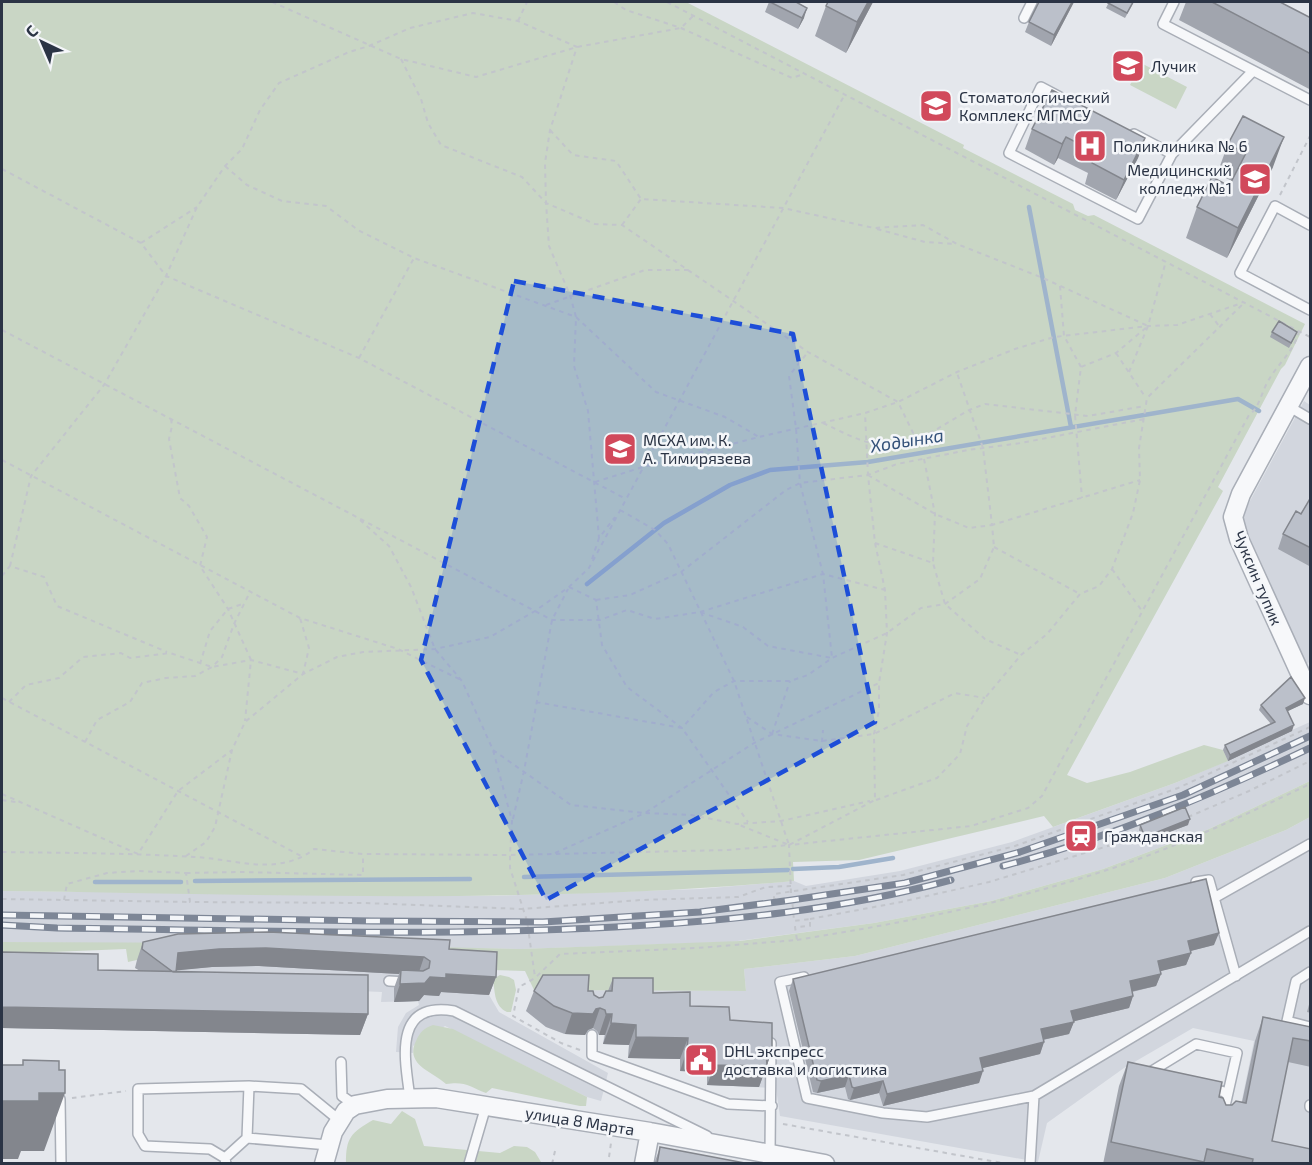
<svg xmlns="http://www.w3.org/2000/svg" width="1312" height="1165" viewBox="0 0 1312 1165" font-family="'Exo 2',sans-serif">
	<rect width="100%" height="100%" fill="#e4e7ec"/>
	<!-- built -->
	<path fill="#d2d6de" d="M1304,401l6,4v256l-6,6 -67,-142z
		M1287,720l5,10 18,-8v59l-101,48 -106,40 -112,32 -117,22 -144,19 -209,7 -519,-7v-51l494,5 204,-7 94,-8 12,5 94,-15 112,-29 163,-59 52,-22 -4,-11z
		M1310,817v346h-81l25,-122 -61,-13 -69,40 -77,55 -9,39 -258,-46 -4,-28 -69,-3v-12l-27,-2v-12l-52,-1 1,-13 -26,-1 1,-9 -40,-1 -18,-7 -20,-16 9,-15 -1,-6 212,1 -2,-22 111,-13 310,-78 121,-48z
		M262,950l229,20 -2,25 10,17 109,61 -7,28 -14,-4 -142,-71 -32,20v7l-17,-1 2,-25 8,-14 13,-8 -1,-4 -37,1 1,-10 -212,-9 2,-31z"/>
	<!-- green -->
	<path fill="#c9d6c5" d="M2,2h684l278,143 -1,3 110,56 2,6 13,6 6,-1 211,109 -20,41 -4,4 -63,118 5,4 -156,284 20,8 43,-11 74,-27 19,5 5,11 -53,22 -122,44 -9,-11 -185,44 -66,2 1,19c-263,24 -529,13 -792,10z
		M1141,63l46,24 -11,22 -46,-24z
		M1310,781v36l-24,13 -121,48 -310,78 -111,13 2,22 -212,-1 -9,-19 -34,-1 -229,-20 -90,2 -44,10 -2,-13 -124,5v-12l262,1 257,6 219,-8 134,-18 117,-22 112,-32 106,-40z
		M500,975l9,2 5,3 2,10 -5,22h-4c-13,-6 -12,-20 -14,-33z
		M433,1025l20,4 134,68 -1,9h-6l-88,-18 -6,5c-16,-6 -20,-12 -40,-9 -12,-12 -42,-19 -30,-43 4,-9 8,-13 17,-16z
		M402,1111l13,8 9,27 76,7 14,-7 13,1 8,5 6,10 -3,2 -192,-1c0,-26 5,-30 27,-43l18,4z"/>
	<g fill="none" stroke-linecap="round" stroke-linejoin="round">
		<!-- stream -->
		<path stroke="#9fb4cc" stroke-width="4.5" d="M1029,207l42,220
			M587,584l77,-61 66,-38 40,-15 98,-8 370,-63 21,12
			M793,869l46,-2 54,-9
			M524,877l264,-7
			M195,881l275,-2
			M95,882h86"/>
		<defs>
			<path id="service" d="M1174,2l-11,22 147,76
				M1024,18l8,-16
				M1060,97l-19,-10 -32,66 129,66 34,-65
				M1134,134l38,20 81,-83
				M1310,225l-35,-19 -35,67 70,37
				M1288,406l22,13
				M1196,882l13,-2 27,96
				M1214,898l96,-54
				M1310,972l-14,9 -9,40 23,6
				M804,977l-24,5 27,116 76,15 44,4 107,-21 276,-165
				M389,981l18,1
				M592,1035v20l136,49 44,2
				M341,1062l1,34 13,9
				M1147,1074l49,-30 41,9 -14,62
				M1210,1088l18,5
				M410,1098c-5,-38 -18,-97 44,-87l253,125
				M55,1099h5l1,65
				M1310,1105v2
				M328,1145l-81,-7 2,-52 52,3 38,31
				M770,1153l1,-110
				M225,1158l22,-20
				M226,1164l-1,-6 -15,-9 -65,-3 -7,-12v-45l111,-3
				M469,1164l17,-58
				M1030,1164l4,-68"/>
			<path id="minor" d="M1310,366l-69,128 -8,23 6,22 71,156
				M324,1164l9,-32 13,-21 9,-6 32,-6 49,-1 214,34 175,32
				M644,1164l6,-32"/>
		</defs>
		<!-- service casing -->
		<use href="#service" stroke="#a9aeb7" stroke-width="12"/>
		<!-- minor casing -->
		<use href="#minor" stroke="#a9aeb7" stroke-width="21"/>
		<!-- path -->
		<path stroke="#c2c5cb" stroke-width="2" stroke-dasharray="4.5 4.5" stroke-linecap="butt" d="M272,2l129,57 75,18 101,-30 104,-19 13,-13
			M614,2l12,8 55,18 111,50 12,-4
			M667,2l643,335
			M1081,2h3
			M518,21l9,-19
			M401,59l20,40 7,24 13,22 81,32 24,26 49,21 27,1 186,127 90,50 19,39 52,-31 16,-6 103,12 57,-10
			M550,130l23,25 43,6 25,38 142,9 91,20 49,-3 34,19 86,34 105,48 -32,27 -35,14 -6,48 7,83
			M225,166l22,19 35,16 44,5 32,24 56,28 162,59 80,75 69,25 34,20
			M2,169l139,74 25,33 193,82 267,141
			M1280,195l30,-59
			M622,225l19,-26
			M877,229l48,13 31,2
			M141,243l56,-36
			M1060,286l4,50 17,31
			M546,305l99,-35h45
			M1210,314l9,12
			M2,330l550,290h48l27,-10 28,9 45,-7 43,15 25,19 64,12 -9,-84 -23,-91 -4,-55 -7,-52 19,-24
			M1116,353l30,45
			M359,358l55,-100
			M1129,372l19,-46 18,-65
			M171,419l1,7 -3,13 11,59 9,8 18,31 -7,29 28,43 23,51 -6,61
			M823,423c36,17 52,28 94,18
			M924,459l11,55 -2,49
			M2,460l298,158 98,31 63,31
			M868,475l67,39 34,14 23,-3 -9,-77 -26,-75
			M595,482l48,-15 116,-30 106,-24 33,-11 59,-30 58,-23 39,-12 94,-11 29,-1 65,-22
			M620,510l35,20 13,14 66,137 55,164 -52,-21
			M360,520l29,26 22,41 24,62 27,32 31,69 19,71 -2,34 218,-5 61,-5 86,-45 -1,-66 5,-24v-27l8,-50 -2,-43 -10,-47 -7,-68 -3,-62
			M875,543l58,20 12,41 40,35 36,16
			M994,547l86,47
			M592,559l7,-21 16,-21
			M10,566l21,-90 73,-91 62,-109 31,-69 28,-41 17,-17 18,-39 19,-27 70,-31 20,-6 41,-18 63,-15 45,8 59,26 -27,83 -5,33 1,40 3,43 21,49 6,22 -2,49 14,45 11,127
			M1112,569l30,42
			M2,576l8,-10 34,11 13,29 110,46
			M569,587l27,13 6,45 25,42 55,41 32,-36 20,-11h56l18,-6 24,-17 55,-25 34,-25 24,-4 35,-25 14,-32 -2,-22 148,-45
			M596,600l34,-5 51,-23 105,-82 14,-7 68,-8 29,-11 71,-14 53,-7 123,-24
			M700,612l123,-38 62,16
			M200,664l10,-33 18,-22 17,-6
			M2,698l301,159
			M9,702l17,-17 33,-7 24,-21 38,-4 9,5 40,-5 42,14 39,-7 52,14 6,-26 -9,-30
			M536,702l146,26 66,94
			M747,717l25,17 50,7 52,-7 81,-41 30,5
			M772,734l18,-53
			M85,742l12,-22 33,-18 12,-19 24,-5 29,-2 17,-9 10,-10 12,-33 16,-32
			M493,750l78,55 74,8 109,-70 125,-60
			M821,751l2,-21
			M2,794l136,60 40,-63 54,-41
			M2,800l14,2
			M876,800l61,-22 23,-24 7,-28 18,-28 36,-43 26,-21 33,-40 19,-8 13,-17 21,-56 7,-33 -1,-32 8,-50 98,-96
			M1188,817l61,-26 61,-30
			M513,819l11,-48 28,-151 16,-31
			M2,852c64,1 128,1 192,5 27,1 56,10 82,7 15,-2 27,-6 38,-15l49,5 147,1v13l17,53 8,56
			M555,853l90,-40 46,2 46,9 44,-3 89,-20
			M186,856l20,-14 9,-15 17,-77 13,-28 58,-48 34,-17 26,-5 72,-3 55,-12 45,-26 34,-24 20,-19 256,-474
			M186,873l56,-1 121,3v-21
			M791,893l-2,-48 182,-19 57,-18 14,-12 207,-381c10,-7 12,-21 18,-32 9,-18 29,-33 32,-53
			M2,899l188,3
			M64,900l3,-16 40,-11 30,-2 49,2 4,29 174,1 158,6 119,-9 97,-3 28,-10 25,-1
			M810,919l91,-17 88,-20 152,-46
			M797,940c104,-17 207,-36 307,-69 71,-23 139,-55 206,-87
			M580,1050l-19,-7 -48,-27 6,-29 16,-9 25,-24 137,-6 100,-8 -2,-13 15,-1v-7l-16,2 -2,-23 -18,1v-5l129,-19 112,-29 163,-58 132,-61
			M72,1098l54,-7
			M783,1124l225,40
			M609,1157l2,-14
			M552,1164l3,-13"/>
		<!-- service -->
		<use href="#service" stroke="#f7f8fa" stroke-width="9"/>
		<!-- minor -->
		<use href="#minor" stroke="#f7f8fa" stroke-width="18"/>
		<defs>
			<path id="rail" d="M1003,866c107,-28 208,-71 307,-118
				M2,915l369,6 172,1 157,-10 92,-12 113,-17 115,-31 163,-57 127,-59
				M2,925l55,3c186,2 372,9 558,-1 114,-6 226,-17 336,-47"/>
		</defs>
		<!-- rail casing -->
		<use href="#rail" stroke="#7d8696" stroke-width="7"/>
		<!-- rail -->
		<use href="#rail" stroke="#f4f6f9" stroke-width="4.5" stroke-dasharray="14" stroke-linecap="butt"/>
	</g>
	<!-- wall -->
	<path fill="#a1a5ae" d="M769,2l35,16 -6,11 -33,-17z
		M873,2l-27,51 -31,-17 11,-30z
		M1074,2l-23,44 -26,-14 4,-10z
		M1109,2h25l-9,16 -19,-10z
		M1186,2h94l31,16v72l-132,-70z
		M1032,129l113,9 -7,20 -22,42 -31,-16 3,-11 -30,-15 -4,7 -29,-16z
		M1228,144l45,23 -46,91 -41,-20 11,-31 32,-21 3,-5 -15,-7z
		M1272,332l23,5 -6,11 -19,-11z
		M1311,497v70l-33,-18 5,-15 18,-20z
		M1303,704l-16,7 5,20 -64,30 -5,-11 2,-5 46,-21 -12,-14 2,-5z
		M1140,825h48l-45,17 -4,-12z
		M143,942l306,7 47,28 -7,18 -48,-3 -2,4 -15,-1 -5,6 -25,1v-14l5,-14 -140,-8 -47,1 -36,3v2l192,42 -8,21 -358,-7v-76l96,18 42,1 -5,-3 2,-8z
		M1214,945l-24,6 1,2 -5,12 -26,6 1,3 -5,12 -24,6 1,4 -4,12 -55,13 -5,13 -26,6 1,2 -4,12 -58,14 -3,15 -96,23 -4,-13 -29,7 -2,-1 -3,-12 -28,6 -4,-1 -24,-101 4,-12z
		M613,978l40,15 77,27 42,31 -13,36 -52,-2v-13l-27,-1v-12l-52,-1 1,-13 -26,-1 2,-9h-6l-2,-4 -4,-3 -5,2 -3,5 -20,-1 -19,-7 -20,-16 8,-20h54l11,7 4,-1 5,-6z
		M1311,997v16l-4,-1z
		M1263,1017l48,10v40l-23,-5 -16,79 39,23h-208l16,-78 9,-24 91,35 7,8h6l10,-3 13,-61z
		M660,1147l90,17h-96z"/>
	<!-- shaded-wall -->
	<path fill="#83868d" d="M868,2h5l-27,51 11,-31z
		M1072,2h2l-23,44 3,-11z
		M807,8l-3,10 -6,11 4,-11z
		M1066,137l-8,21 -4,7 8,-21z
		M1284,137l-11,30 -46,91 11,-30z
		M1145,138l-7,20 -22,42 8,-20z
		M1305,698l-2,6 -19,9 2,-5z
		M1294,725l-2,6 -64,30 2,-6z
		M1190,819l-2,6 -45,17 2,-5z
		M1219,933l-5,12 -31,8 5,-12z
		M266,948l158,9 -6,18 -17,-5 -2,4 -140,-8 -47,1 -41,4 7,-18 41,-4z
		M1191,953l-5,12 -33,8 5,-12z
		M446,974l50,3 -7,18 -48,-3 -2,4 -15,-1 -5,6 -25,1 6,-18z
		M1161,974l-5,12 -31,7 5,-12z
		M1133,996l-4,12 -62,15 4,-12z
		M2,1007l366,7 -8,21 -358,-7z
		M600,1008l-7,20 -5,2 -3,5 -20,-1 7,-21z
		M606,1014h6l-7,21h-6z
		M1074,1022l-5,12 -32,7 4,-12z
		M611,1023l25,2 -7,20 -26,-1z
		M636,1037l52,1 -8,21 -52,-1z
		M1044,1042l-4,12 -65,16 5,-12z
		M687,1050l28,2 -8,20 -27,-1z
		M766,1051h6l-13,36 -52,-2 8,-20z
		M983,1071l-4,12 -96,23 4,-12z
		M849,1075l-4,12 -28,6 4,-12z
		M883,1081l-4,12 -29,7 4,-12z
		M39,1093h26l-21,58h-23l-3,8h-16v-58z"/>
	<!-- building -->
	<path fill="#bbc0ca" stroke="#83868d" stroke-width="1.5" d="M770,2h26l11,6 -5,10z
		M828,2h40l-11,20 -31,-16z
		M1039,2h33l-18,33 -25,-13z
		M1109,2h24l-6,11 -19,-10z
		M1212,2h68l31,16v36z
		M1052,90l93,48 -21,42 -32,-17 5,-10 -31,-16 -4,7 -30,-15z
		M1243,116l41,21 -46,91 -41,-21 15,-30 17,9 17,-33 -18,-9z
		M1279,321l18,11 -6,11 -19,-11z
		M1311,497v51l-28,-14 13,-23 5,3z
		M1291,677l14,21 -19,10 8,17 -64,30 -5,-10 50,-23 -14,-17z
		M1185,807l5,12 -45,18 -5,-12z
		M1206,879l13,54 -31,8 3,12 -33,8 3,13 -31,7 3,15 -62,15 3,11 -33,7 3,13 -64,16 3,13 -96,23 -4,-13 -29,7 -2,-1 -3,-12 -28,6 -4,-1 -24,-101z
		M268,932l182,8 -1,9 48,3 -1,25 -50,-3v4l-16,-1 -5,6 -25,1 1,-14 22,1 6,-3 1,-7 -6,-4 -158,-9 -47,1 -41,4 -2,19h-3l-31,-23 1,-7 35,-8z
		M2,952l96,2v16l270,5v39l-366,-7z
		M543,975h46l-1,16h5l1,4 5,3 4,-1 3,-6h6l1,-13h40v15l37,-1v14l39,1 1,13 42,3v28h-6l1,15 -52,-1v-13l-28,-2 1,-12 -52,-1v-12l-25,-2 1,-9h-6l-1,-4 -5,-2 -4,1 -3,5 -21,-1 -18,-7 -20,-15z
		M1263,1017l48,10v14l-18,-3 -21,103 39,8v15h-59l1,-5 -46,-10 -3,13 -93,-20 17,-80 94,20 -3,15 4,1 3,7h6l4,-4 10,2z
		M23,1060l36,1v9h6v23h-26v8h-37v-36h21z
		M660,1147l90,17h-93z"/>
	<!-- marked area -->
	<path fill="#1d4ed8" fill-opacity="0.2" stroke="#1d4ed8" stroke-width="4.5" stroke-dasharray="12 8" stroke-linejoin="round" d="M514,281l279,53 82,388 -329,178 -125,-240z"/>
	<!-- icons -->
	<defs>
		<symbol id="school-square" viewBox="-11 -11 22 22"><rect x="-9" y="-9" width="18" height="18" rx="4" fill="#d1495b" stroke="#f4f6f9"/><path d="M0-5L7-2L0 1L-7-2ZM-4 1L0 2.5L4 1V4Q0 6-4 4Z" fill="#fff"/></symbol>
		<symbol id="university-square" viewBox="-11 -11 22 22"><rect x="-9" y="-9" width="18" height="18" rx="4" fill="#d1495b" stroke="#f4f6f9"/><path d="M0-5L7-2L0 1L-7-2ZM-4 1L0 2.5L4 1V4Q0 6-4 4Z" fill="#fff"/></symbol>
		<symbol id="hospital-square" viewBox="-11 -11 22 22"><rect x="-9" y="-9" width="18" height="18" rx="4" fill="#d1495b" stroke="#f4f6f9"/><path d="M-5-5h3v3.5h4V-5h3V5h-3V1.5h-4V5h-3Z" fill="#fff"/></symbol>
		<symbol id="station-square" viewBox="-11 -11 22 22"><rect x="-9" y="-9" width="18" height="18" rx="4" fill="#d1495b" stroke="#f4f6f9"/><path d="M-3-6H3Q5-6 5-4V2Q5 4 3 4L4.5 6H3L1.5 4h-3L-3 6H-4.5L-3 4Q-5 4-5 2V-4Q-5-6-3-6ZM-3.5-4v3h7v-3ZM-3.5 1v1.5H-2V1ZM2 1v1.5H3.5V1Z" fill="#fff"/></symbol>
		<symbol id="civic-square" viewBox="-11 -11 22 22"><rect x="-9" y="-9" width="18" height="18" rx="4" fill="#d1495b" stroke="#f4f6f9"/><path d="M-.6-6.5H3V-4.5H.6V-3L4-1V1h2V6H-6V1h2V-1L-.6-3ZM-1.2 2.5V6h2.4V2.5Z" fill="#fff"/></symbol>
	</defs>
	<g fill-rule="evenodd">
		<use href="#school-square" x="1109" y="47" width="38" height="38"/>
		<use href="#university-square" x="917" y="87" width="38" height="38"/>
		<use href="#hospital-square" x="1071" y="127" width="38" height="38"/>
		<use href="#university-square" x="1236" y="160" width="38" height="38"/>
		<use href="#university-square" x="601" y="430" width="38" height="38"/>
		<use href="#station-square" x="1062" y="817" width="38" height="38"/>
		<use href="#civic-square" x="682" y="1041" width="38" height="38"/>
	</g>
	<g text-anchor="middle" stroke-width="5" stroke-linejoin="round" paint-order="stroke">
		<!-- poi labels -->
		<g font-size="16" fill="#2b3445" stroke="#f4f6f9" text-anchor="start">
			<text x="1151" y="72">Лучик</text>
			<text x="959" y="103">Стоматологический<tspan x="959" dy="18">Комплекс МГМСУ</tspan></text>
			<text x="1113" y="152">Поликлиника № 6</text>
			<text x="1232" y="176" text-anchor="end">Медицинский<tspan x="1232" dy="18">колледж №1</tspan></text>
			<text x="643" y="446">МСХА им. К.<tspan x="643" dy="18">А. Тимирязева</tspan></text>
			<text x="1104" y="842">Гражданская</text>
			<text x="724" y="1057">DHL экспресс<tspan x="724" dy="18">доставка и логистика</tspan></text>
		</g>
		<!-- street labels -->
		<g font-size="16" fill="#2b3445" stroke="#f4f6f9">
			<text transform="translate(1258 578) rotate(67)" y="6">Чуксин тупик</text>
			<text transform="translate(580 1121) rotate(9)" y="6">улица 8 Марта</text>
		</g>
		<!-- water labels -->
		<g font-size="18" font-style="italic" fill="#34527a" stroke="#f4f6f9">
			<text transform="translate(907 441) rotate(-9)" y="6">Ходынка</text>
		</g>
	</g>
	<!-- border -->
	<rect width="1312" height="1165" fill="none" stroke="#2b3445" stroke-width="6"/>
	<!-- north arrow -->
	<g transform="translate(42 42) rotate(316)" stroke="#f4f6f9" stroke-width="4.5" paint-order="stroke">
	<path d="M0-4.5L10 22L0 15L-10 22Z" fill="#2b3445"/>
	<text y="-9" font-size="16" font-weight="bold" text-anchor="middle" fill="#2b3445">С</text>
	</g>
</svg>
